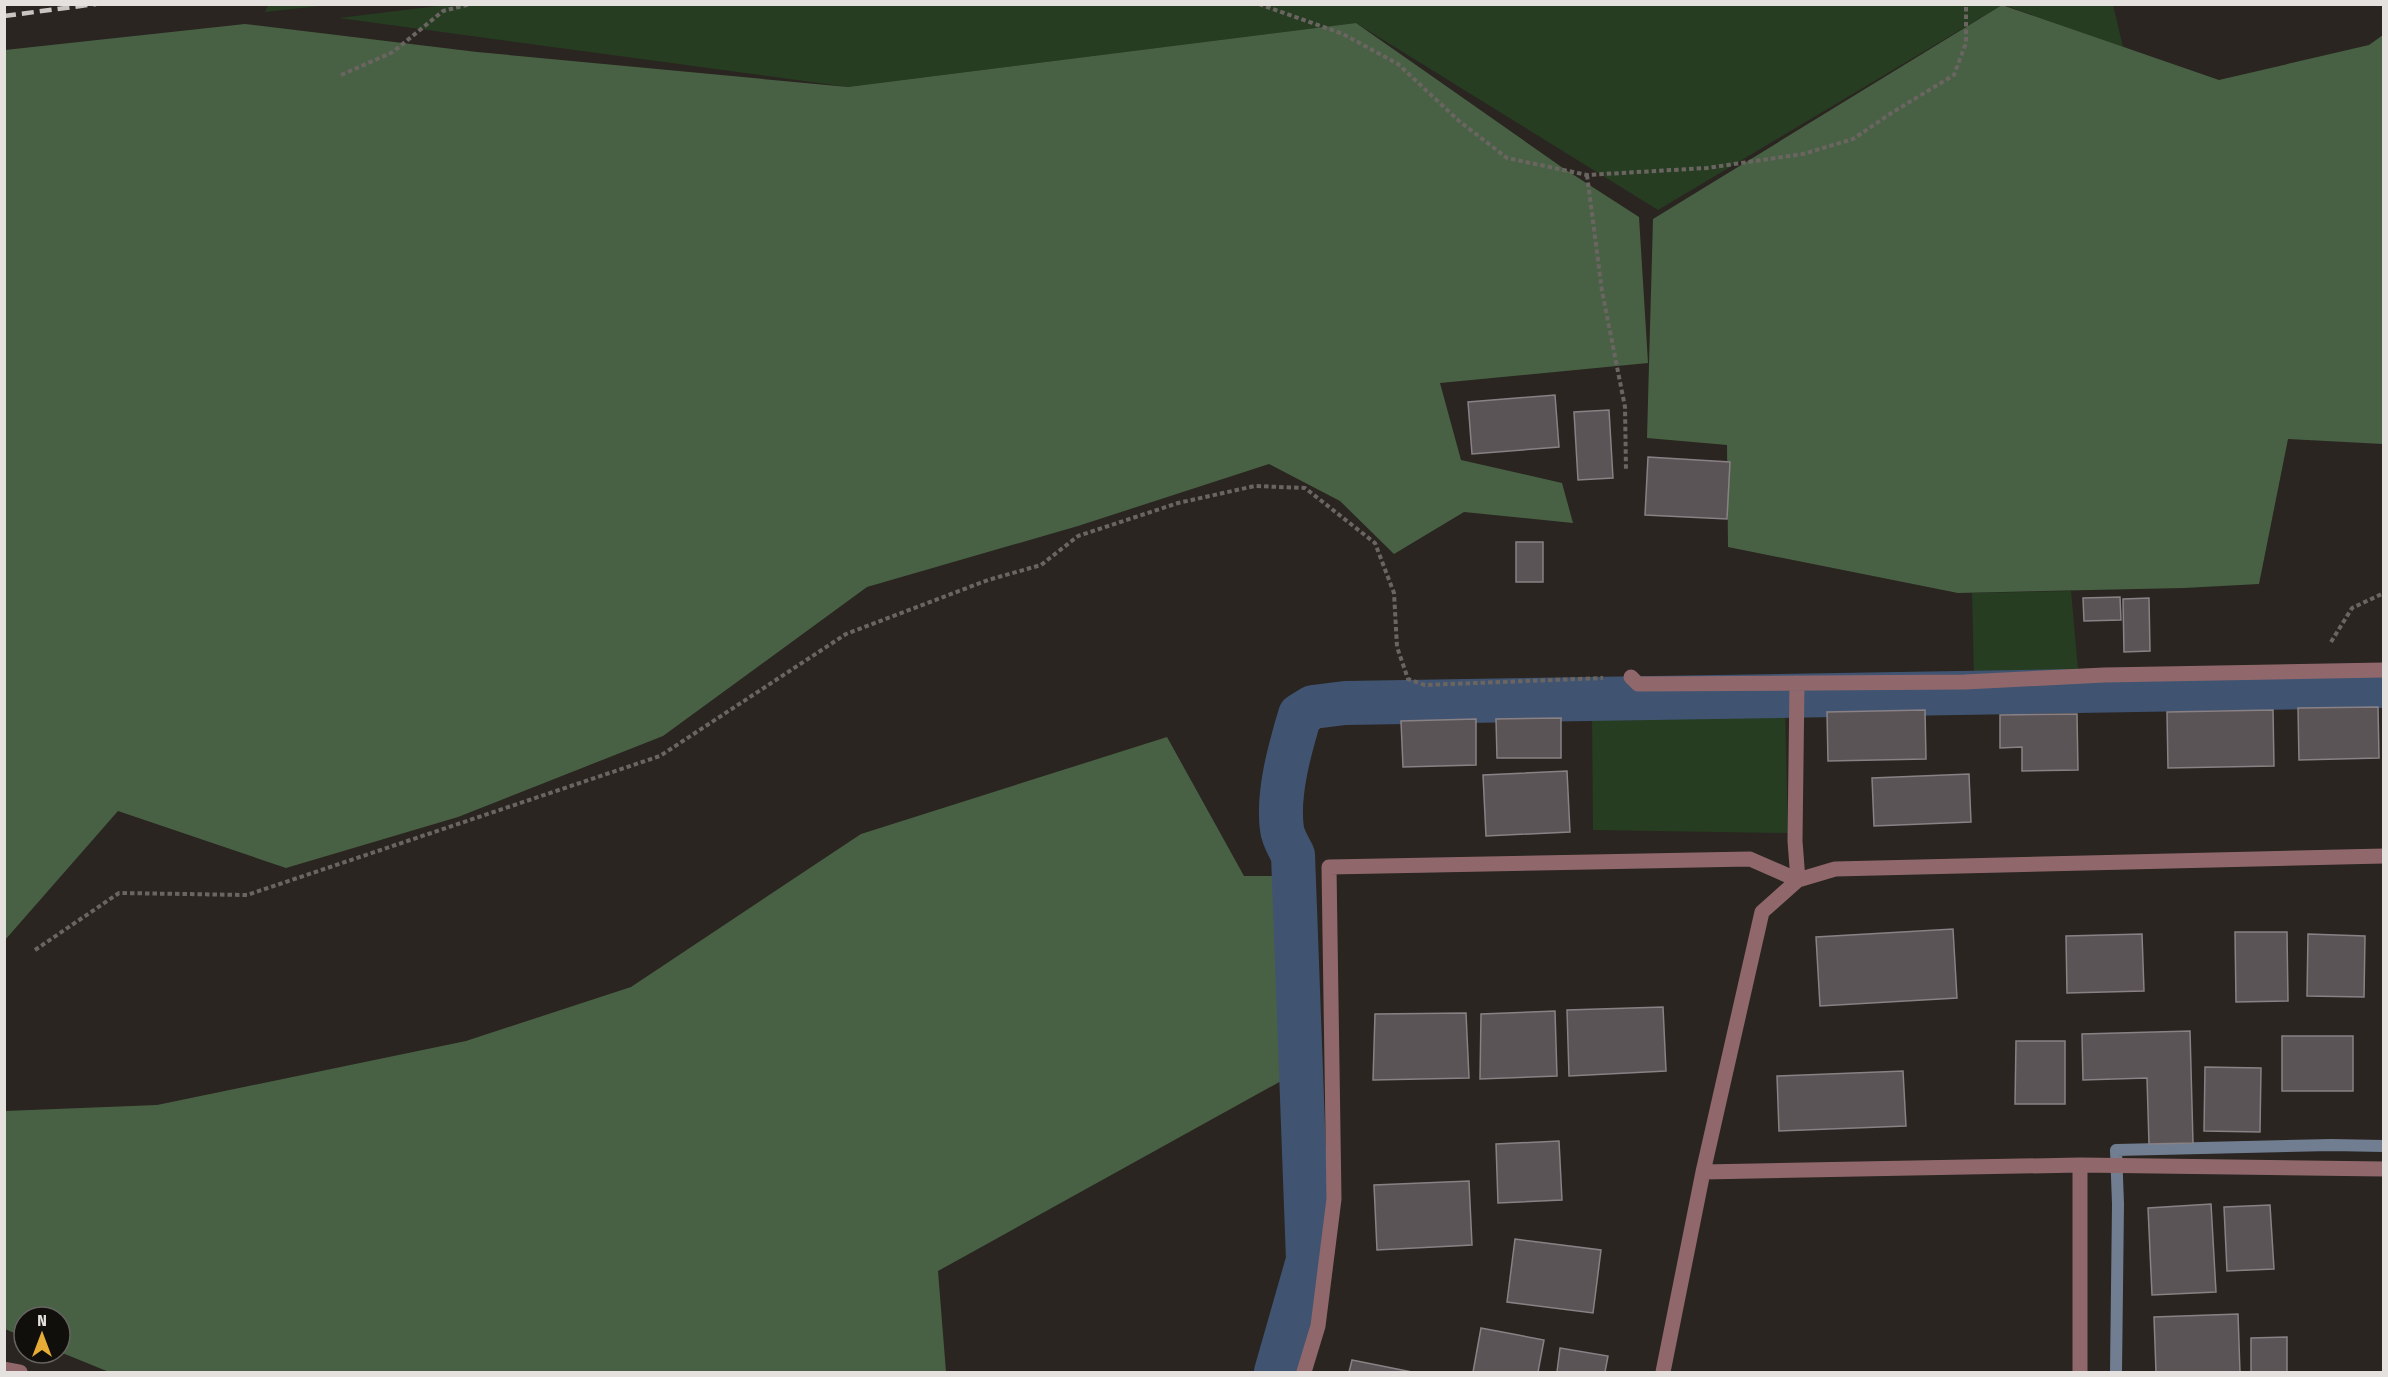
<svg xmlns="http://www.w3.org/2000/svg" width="2388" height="1377" viewBox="0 0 2388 1377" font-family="'Fira Sans Condensed',sans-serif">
	<rect width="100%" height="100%" fill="#2a2520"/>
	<!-- green -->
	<path fill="#263d22" d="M454,4l1548,1 -344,205 -302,-187 -508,64 -509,-69z
		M268,5v-1l60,1 -63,7z
		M2004,5h109l10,42z
		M2071,591l7,78 -104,10 -2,-86z
		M1785,708l3,125 -195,-3 -1,-120z"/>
	<!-- forest -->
	<path fill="#486144" d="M2002,5l217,75 150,-35 14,-10v409l-95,-5 -29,145 -75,4 -226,5 -230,-46 -1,-102 -80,-7 6,-219z
		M1356,23l207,145 76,49 9,146 -208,20 21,77 101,23 11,40 -109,-11 -70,42 -54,-53 -71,-37 -191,62 -211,61 -204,149 -205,81 -172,51 -168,-57 -113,129v-890l240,-26 232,28 371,35z
		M1167,737l77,139h61l5,189 -372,206 8,101h-837l-49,-20v-35h-36v20l-19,-8v-218l152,-6 309,-64 165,-54 230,-153z"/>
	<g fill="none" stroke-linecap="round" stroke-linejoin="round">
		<!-- stream -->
		<path stroke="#717e92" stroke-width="12" d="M2116,1372l2,-168 -2,-54 215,-5 53,1"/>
		<!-- canal -->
		<path stroke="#405472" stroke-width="44" d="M1276,1372l32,-112 -15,-405c-4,-8 -10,-17 -11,-26 -5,-35 8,-81 18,-114l13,-8 32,-4 1039,-17"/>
	</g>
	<!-- building -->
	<path fill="#5b5457" stroke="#898185" stroke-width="1.5" d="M1555,395l4,52 -87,7 -4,-52z
		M1609,410l4,68 -35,2 -4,-68z
		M1648,457l82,5 -3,57 -82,-4z
		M1516,542h27v40h-27z
		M2120,597l1,23 -37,1 -1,-23z
		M2149,598l1,53 -26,1 -1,-53z
		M2378,707l1,51 -80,2 -1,-52z
		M1925,710l1,49 -98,2 -1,-49z
		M2273,710l1,56 -106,2 -1,-56z
		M2077,714l1,56 -56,1v-24l-22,1v-33z
		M1561,718v40h-64l-1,-39z
		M1476,719v46l-73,2 -2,-46z
		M1567,771l3,61 -84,4 -3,-61z
		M1969,774l2,48 -97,4 -2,-48z
		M1953,929l4,69 -137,8 -4,-69z
		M2235,932h52l1,69 -52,1z
		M2142,934l2,57 -77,2 -1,-57z
		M2308,934l57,2 -1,61 -57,-1z
		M1663,1007l3,64 -97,5 -2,-66z
		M1555,1011l2,65 -77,3 1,-65z
		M1466,1013l3,65 -96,2 2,-66z
		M2190,1031l3,112 -44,1 -2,-66 -64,2 -1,-46z
		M2282,1036h71v55h-71z
		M2016,1041h49v63h-50z
		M2205,1067l56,1 -1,64 -56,-1z
		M1903,1071l3,55 -127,5 -2,-55z
		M1559,1141l3,59 -64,3 -2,-59z
		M1469,1181l3,64 -95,5 -3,-65z
		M2211,1204l5,88 -64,3 -4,-87z
		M2270,1205l4,64 -47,2 -3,-64z
		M1515,1239l86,11 -8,63 -86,-11z
		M2238,1314l2,58h-84l-2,-55z
		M1481,1328l63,12 -6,32h-65z
		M2287,1337v35h-36v-34z
		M1560,1348l48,8 -3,16h-48z
		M1352,1360l60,12h-63z"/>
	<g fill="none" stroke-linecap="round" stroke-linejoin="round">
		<!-- path -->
		<path stroke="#6a6561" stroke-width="4" stroke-dasharray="4.5 3" stroke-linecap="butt" d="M1259,4l84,30 55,30 61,57 48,37 80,17 120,-7 96,-14 50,-15 40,-27 61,-37 12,-32v-39
			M341,75l52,-23 50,-41 28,-7
			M1587,175l15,116 23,116 1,64
			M2331,642l21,-34 32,-15
			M35,950l84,-57 128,2 413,-139 186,-122 142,-54 53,-15 37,-29 100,-33 77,-17 50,2 70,55 19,50 3,54 11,32 17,6 178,-7"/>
		<!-- minor -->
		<path stroke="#90686c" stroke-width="15" d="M1631,677l7,7 327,-2 139,-7 280,-5
			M1703,1172l377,-7 304,4
			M4,1369l16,3
			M1304,1372l14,-46 16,-127 -5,-332 421,-8 48,21 -3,-39 2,-158
			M1663,1372l40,-200 59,-260 36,-32 37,-11 549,-13
			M2080,1372v-207"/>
		<!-- rail -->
		<path stroke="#c8c5c2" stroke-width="4.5" stroke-dasharray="12 6" stroke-linecap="butt" d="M4,16l92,-12"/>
	</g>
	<!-- border -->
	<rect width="2388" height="1377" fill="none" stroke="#e4e1de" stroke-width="12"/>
	<!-- north arrow -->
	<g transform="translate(42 1335)"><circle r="28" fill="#110f0c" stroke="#656360" stroke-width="1.5"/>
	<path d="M0-4.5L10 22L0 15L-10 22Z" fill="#e7ac36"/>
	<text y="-9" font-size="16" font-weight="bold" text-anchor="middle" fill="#e4e1de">N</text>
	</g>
</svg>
